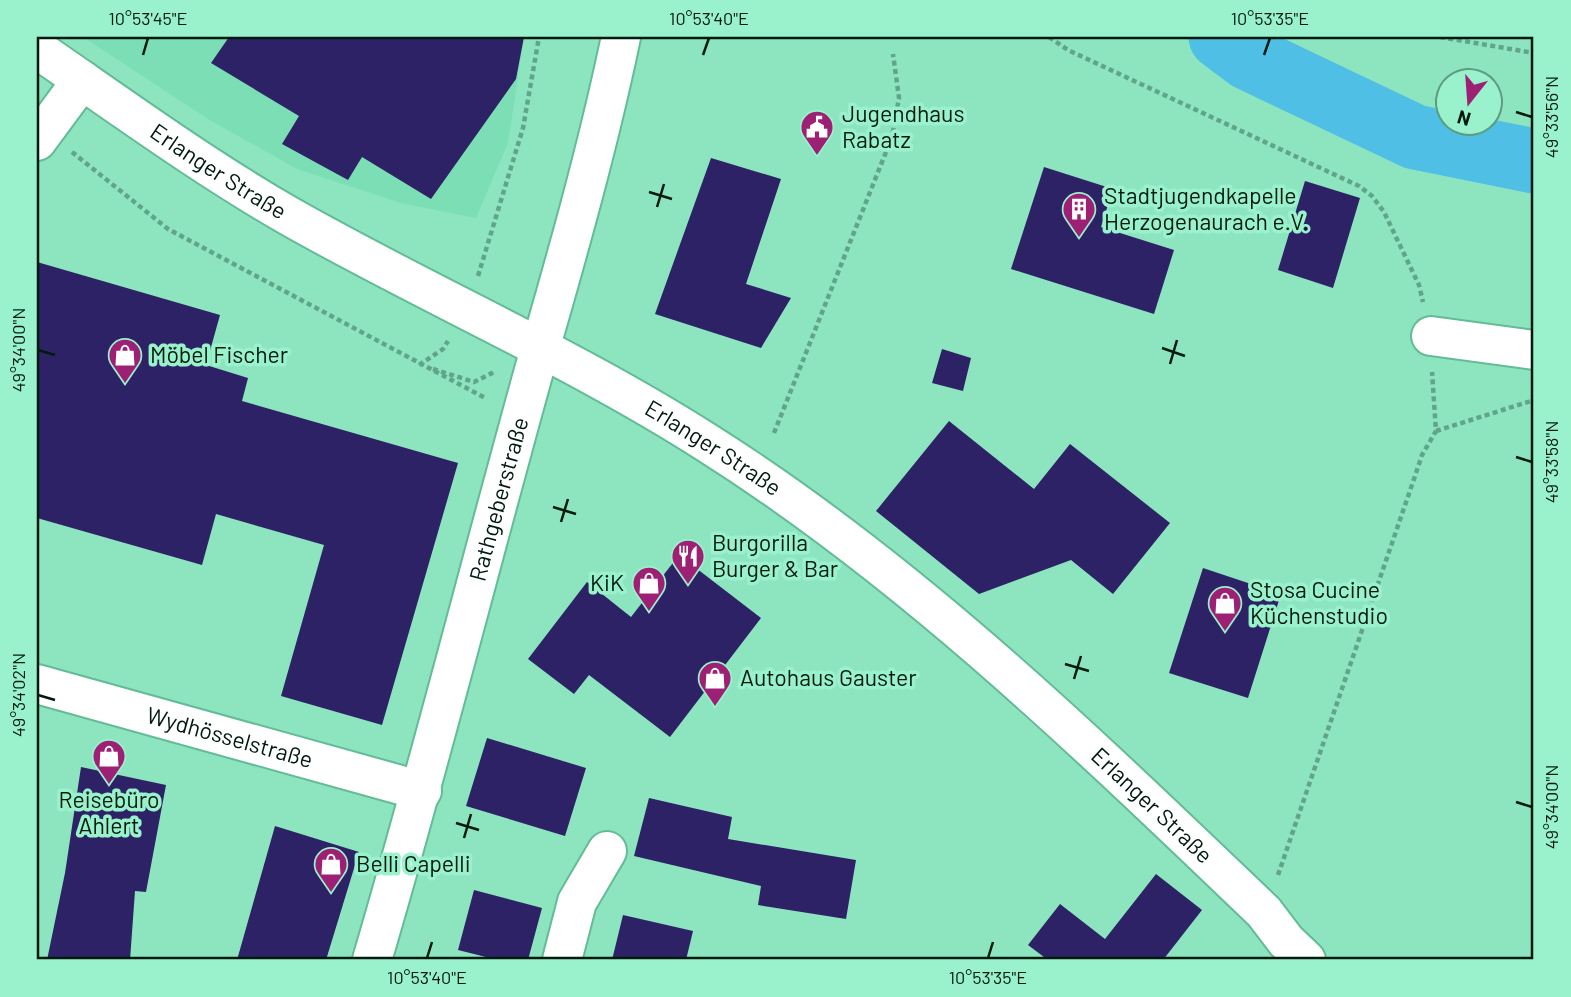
<svg xmlns="http://www.w3.org/2000/svg" width="1571" height="997" viewBox="0 0 1571 997" font-family="Barlow,sans-serif">
	<rect width="100%" height="100%" fill="#8de5bf"/>
	<!-- built -->
	<path fill="#7bdeb4" d="M83,37h441l-16,106 -32,75 -75,-15 -104,-34 -89,-50z"/>
	<g fill="none" stroke-linecap="round" stroke-linejoin="round">
		<!-- river -->
		<path stroke="#50bfe6" stroke-width="65" d="M1221,37l28,21 166,79 119,24"/>
	</g>
	<!-- building -->
	<path fill="#2d2266" d="M229,37h295l-8,42 -85,120 -69,-42 -14,23 -66,-36 17,-28 -88,-53z
		M711,158l70,21 -35,105 45,14 -30,50 -106,-34z
		M1044,167l69,22 -12,38 73,23 -20,64 -143,-45z
		M1305,181l55,17 -27,90 -55,-18z
		M37,262l183,53 -14,50 42,13 -6,23 216,62 -76,262 -101,-29 43,-151 -108,-31 -14,51 -165,-47z
		M942,349l29,9 -8,33 -31,-8z
		M949,421l85,68 36,-45 100,79 -57,71 -42,-34 -92,34 -103,-83z
		M679,555l82,63 -91,119 -81,-62 -15,19 -46,-35 59,-77 44,35z
		M1203,568l78,26 -33,104 -79,-25z
		M487,738l99,30 -21,68 -99,-30z
		M81,767l85,18 -20,107 -11,-1 -5,69h-83l18,-87z
		M649,798l83,19 -4,22 128,21 -10,59 -88,-14 3,-19 -127,-30z
		M275,826l84,26 -33,108h-89z
		M1156,874l46,36 -39,50h-115l-20,-15 32,-41 45,35z
		M474,890l68,18 -14,52h-30l-40,-10z
		M623,915l70,16 -7,29h-74z"/>
	<g fill="none" stroke-linecap="round" stroke-linejoin="round">
		<defs>
			<g id="minor">
				<path id="s1" d="M37,49c83,57 165,117 252,167 139,79 286,142 420,228 205,130 380,301 555,468l22,29 20,19"/>
				<path d="M37,141l45,-61"/>
				<path d="M1431,336l103,14"/>
				<path id="s2" d="M37,684l385,107"/>
				<path id="s3" d="M372,960c60,-203 111,-408 168,-611 30,-104 59,-207 81,-312"/>
				<path d="M562,960l15,-58 30,-51"/>
			</g>
		</defs>
		<!-- minor casing -->
		<use href="#minor" stroke="#63bb97" stroke-width="42"/>
		<!-- path -->
		<path stroke="#61a588" stroke-width="4.5" stroke-dasharray="5 3.5" stroke-linecap="butt" d="M1049,37l19,13 291,136 13,10 12,16 35,73 4,17
			M1440,37l94,16
			M72,152l96,77 319,170
			M478,276l45,-148 16,-91
			M419,365l24,-16 5,-8
			M433,369l41,13 20,-10
			M1436,431l98,-31
			M774,433l118,-296 7,-39 -6,-44
			M1278,875l136,-396 8,-24 14,-24 -4,-59"/>
		<!-- minor -->
		<use href="#minor" stroke="#fff" stroke-width="38"/>
	</g>
	<!-- ticks -->
	<path fill="none" stroke="#001a0f" stroke-width="2.5" d="M143,55l5,-17M703,55l6,-17M1264,55l6,-17M1516,112l16,5M649,192l23,7M657,207l7,-23M1162,348l23,8M38,350l17,5M1170,364l7,-24M1516,457l16,5M553,507l23,7M561,522l7,-23M1065,664l24,7M1074,679l7,-23M38,695l17,5M1516,802l16,5M456,823l23,7M464,838l7,-24M427,958l5,-16M988,958l5,-16"/>
	<!-- icons -->
	<defs>
		<symbol id="civic-pin" viewBox="-11 -11 22 30"><path d="M0 17L-7.5 6A9.5 9.5 0 1 1 7.5 6Z" fill="#9e2074" stroke="#9af2cc"/><path d="M-.6-6.5H3V-4.5H.6V-3L4-1V1h2V6H-6V1h2V-1L-.6-3ZM-1.2 2.5V6h2.4V2.5Z" fill="#fff"/></symbol>
		<symbol id="building-pin" viewBox="-11 -11 22 30"><path d="M0 17L-7.5 6A9.5 9.5 0 1 1 7.5 6Z" fill="#9e2074" stroke="#9af2cc"/><path d="M-4-6H4V6H1V3H-1V6H-4ZM-2.5-4.3h1.7v1.8h-1.7ZM.8-4.3h1.7v1.8H.8ZM-2.5-1h1.7V.8h-1.7ZM.8-1h1.7V.8H.8Z" fill="#fff"/></symbol>
		<symbol id="shop-pin" viewBox="-11 -11 22 30"><path d="M0 17L-7.5 6A9.5 9.5 0 1 1 7.5 6Z" fill="#9e2074" stroke="#9af2cc"/><path d="M-5-2.5h2.3a2.7 3.5 0 0 1 5.4 0H5L5.5 6h-11ZM-1.5-2.5h3a1.5 2.3 0 0 0-3 0Z" fill="#fff"/></symbol>
		<symbol id="restaurant-pin" viewBox="-11 -11 22 30"><path d="M0 17L-7.5 6A9.5 9.5 0 1 1 7.5 6Z" fill="#9e2074" stroke="#9af2cc"/><path d="M-5-6h1v4h1v-4h1v4h1v-4h1v5L-1.5 .5V6h-2V.5L-5-1ZM5-6V6H3V1.5H1.5Q1.5-4 5-6Z" fill="#fff"/></symbol>
	</defs>
	<g fill-rule="evenodd">
		<use href="#civic-pin" x="798" y="108" width="38" height="52"/>
		<use href="#building-pin" x="1060" y="190" width="38" height="52"/>
		<use href="#shop-pin" x="106" y="336" width="38" height="52"/>
		<use href="#restaurant-pin" x="669" y="537" width="38" height="52"/>
		<use href="#shop-pin" x="630" y="564" width="38" height="52"/>
		<use href="#shop-pin" x="1206" y="584" width="38" height="52"/>
		<use href="#shop-pin" x="696" y="659" width="38" height="52"/>
		<use href="#shop-pin" x="90" y="737" width="38" height="52"/>
		<use href="#shop-pin" x="312" y="845" width="38" height="52"/>
	</g>
	<g text-anchor="middle" stroke-width="7" stroke-linejoin="round" paint-order="stroke">
		<!-- poi labels -->
		<g font-size="23" fill="#001a0f" stroke="#9af2cc" text-anchor="start">
			<text x="842" y="122">Jugendhaus<tspan x="842" dy="26">Rabatz</tspan></text>
			<text x="1104" y="204">Stadtjugendkapelle<tspan x="1104" dy="26">Herzogenaurach e.V.</tspan></text>
			<text x="150" y="363">Möbel Fischer</text>
			<text x="712" y="551">Burgorilla<tspan x="712" dy="26">Burger &amp; Bar</tspan></text>
			<text x="624" y="591" text-anchor="end">KiK</text>
			<text x="1250" y="598">Stosa Cucine<tspan x="1250" dy="26">Küchenstudio</tspan></text>
			<text x="740" y="686">Autohaus Gauster</text>
			<text x="109" y="808" text-anchor="middle">Reisebüro<tspan x="109" dy="26">Ahlert</tspan></text>
			<text x="356" y="872">Belli Capelli</text>
		</g>
		<!-- street labels -->
		<g font-size="23" fill="#001a0f" stroke="#9af2cc">
			<text dy="8" stroke="none"><textPath href="#s1" startOffset="219">Erlanger Straße</textPath></text>
			<text dy="8" stroke="none"><textPath href="#s1" startOffset="786">Erlanger Straße</textPath></text>
			<text dy="8" stroke="none"><textPath href="#s3" startOffset="478">Rathgeberstraße</textPath></text>
			<text dy="8" stroke="none"><textPath href="#s2" startOffset="200">Wydhösselstraße</textPath></text>
			<text dy="8" stroke="none"><textPath href="#s1" startOffset="1353">Erlanger Straße</textPath></text>
		</g>
	</g>
	<!-- border -->
	<rect width="1571" height="997" fill="none" stroke="#9af2cc" stroke-width="77"/>
	<!-- north arrow -->
	<g transform="translate(1469 102) rotate(197)"><circle r="33" fill="#9af2cc" stroke="#5c9c80" stroke-width="2"/>
	<path d="M0-5L12 26L0 18L-12 26Z" fill="#9e2074"/>
	<text y="-10" font-size="19" font-weight="bold" text-anchor="middle" fill="#001a0f">N</text>
	</g>
	<rect x="38" y="38" width="1494" height="920" fill="none" stroke="#001a0f" stroke-width="2.5"/>
	<g font-size="18" text-anchor="middle" fill="#001a0f">
		<text x="148" y="25">10°53'45"E</text>
		<text x="709" y="25">10°53'40"E</text>
		<text x="1270" y="25">10°53'35"E</text>
		<text transform="translate(1552 117) rotate(-90)" y="6">49°33'56"N</text>
		<text transform="translate(19 350) rotate(-90)" y="6">49°34'00"N</text>
		<text transform="translate(1552 462) rotate(-90)" y="6">49°33'58"N</text>
		<text transform="translate(19 695) rotate(-90)" y="6">49°34'02"N</text>
		<text transform="translate(1552 807) rotate(-90)" y="6">49°34'00"N</text>
		<text x="427" y="984">10°53'40"E</text>
		<text x="988" y="984">10°53'35"E</text>
	</g>
</svg>
